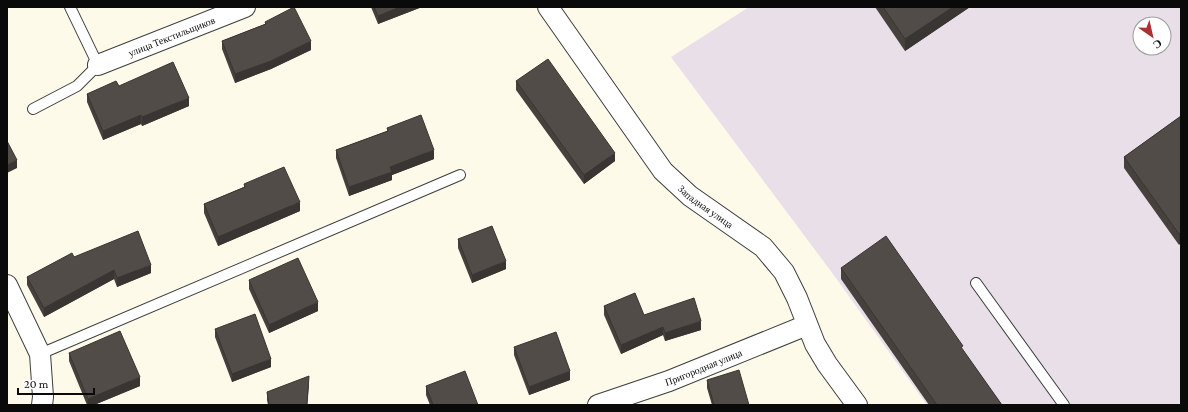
<svg xmlns="http://www.w3.org/2000/svg" width="1188" height="412" viewBox="0 0 1188 412" font-family="'Crimson Pro',serif">
	<rect width="100%" height="100%" fill="#fdfaea"/>
	<!-- industrial -->
	<path fill="#e8dfe9" fill-rule="evenodd" d="M749,7h432v398h-254l-94,-131 -162,-217zM1140,24h24v24h-24z"/>
	<g fill="none" stroke-linecap="round" stroke-linejoin="round">
		<defs>
			<path id="lane" d="M33,109l44,-23 21,-21 -28,-58
				M976,283l88,122
				M40,354l420,-179"/>
			<g id="street">
				<path id="s1" d="M548,7l115,164 27,25 73,51 21,25 13,26 18,46 12,20 30,41"/>
				<path id="s2" d="M98,65l147,-58"/>
				<path d="M7,285l33,69 3,43 -1,8"/>
				<path id="s3" d="M598,405l71,-24 138,-56"/>
			</g>
		</defs>
		<!-- lane casing -->
		<use href="#lane" stroke="#3d3d3d" stroke-width="12"/>
		<!-- street casing -->
		<use href="#street" stroke="#3d3d3d" stroke-width="22"/>
		<!-- lane -->
		<use href="#lane" stroke="#fff" stroke-width="10"/>
		<!-- street -->
		<use href="#street" stroke="#fff" stroke-width="20"/>
	</g>
	<!-- wall -->
	<path fill="#47413e" d="M371,7h51l-44,17z
		M875,7h95l-65,44z
		M265,22l46,28 -40,19 -36,14 -13,-34v-8l43,-17z
		M516,81l99,80 -31,23 -68,-94z
		M119,86l70,20 -47,20 -1,-2 -38,16 -16,-38v-8z
		M1181,116l-2,129 -55,-77v-11z
		M387,128l47,31 -42,16v5l-43,16 -13,-38v-8l51,-19z
		M244,184l56,27 -82,35 -14,-33v-9l40,-17z
		M458,239l48,30 -34,14 -14,-35z
		M74,257l77,16 -34,14 -3,-8 -70,38 -17,-32v-8z
		M841,268l122,83 39,54h-73l-88,-126z
		M249,280l69,31 -49,22 -20,-44z
		M604,306l40,9 57,15 -36,11 -2,-6 -42,19 -17,-39z
		M215,329l56,38 -39,15 -17,-45z
		M514,347l56,33 -41,15 -15,-40z
		M69,353l71,33 -46,19h-7l-18,-44z
		M707,380l42,25h-37l-5,-17z
		M309,384l-2,21h-39l-1,-5v-8z
		M426,386l52,19h-48l-4,-10z"/>
	<!-- shaded-wall -->
	<path fill="#393532" d="M400,7h22l-44,17v-8z
		M953,7h17l-65,44v-12z
		M311,41v9l-40,19 -36,14v-9z
		M189,98v8l-47,20v-9z
		M141,115v9l-38,16v-9z
		M434,150v9l-42,16v5l-43,16v-9l41,-20z
		M615,153v8l-31,23v-9z
		M17,160v8l-10,5v-8z
		M300,202v9l-82,35v-9z
		M1181,232v11l-2,2v-11z
		M506,261v8l-34,14v-8z
		M151,265v8l-34,14v-9z
		M114,270v9l-70,38v-9z
		M318,302v9l-49,22v-8z
		M701,321v9l-36,11v-8z
		M663,327v8l-42,19v-9z
		M271,359v8l-39,15v-8z
		M570,371v9l-41,15v-8z
		M140,377v9l-46,19h-6v-6z"/>
	<!-- building -->
	<path fill="#524c48" stroke="#393532" d="M294,7l17,34 -40,20 -36,13 -13,-33 44,-17 -1,-2z
		M374,7h26l-22,9z
		M883,7h70l-48,32z
		M548,59l67,94 -31,22 -68,-94z
		M173,62l16,36 -47,19 -1,-2 -38,16 -16,-37 29,-13 3,5z
		M421,115l13,35 -44,17 2,5 -43,15 -13,-37 52,-19 -1,-3z
		M1181,116v116l-2,2 -55,-77z
		M7,141l10,19 -10,5z
		M284,167l16,35 -82,35 -14,-33 41,-17 -1,-3z
		M492,226l14,35 -34,14 -14,-36z
		M138,231l13,34 -34,13 -3,-8 -70,38 -17,-31 45,-24 2,4z
		M886,236l77,110 -2,1 41,58h-65l-96,-137z
		M298,258l20,44 -49,23 -20,-45z
		M635,293l9,22 50,-17 7,23 -36,12 -2,-6 -42,18 -17,-39z
		M255,314l16,45 -39,15 -17,-45z
		M120,331l20,46 -52,22 -19,-46z
		M556,332l14,39 -41,16 -15,-40z
		M739,370l10,35h-35l-7,-25z
		M465,371l13,34h-45l-7,-19z
		M309,376l-2,29h-38l-2,-13z"/>
	<g text-anchor="middle" stroke-width="4" stroke-linejoin="round" paint-order="stroke">
		<!-- street labels -->
		<g font-size="10" fill="#0a0a0a" stroke="#fff">
			<text dy="4" stroke="none"><textPath href="#s2" startOffset="79">улица Текстильщиков</textPath></text>
			<text dy="4" stroke="none"><textPath href="#s1" startOffset="256">Западная улица</textPath></text>
			<text dy="4" stroke="none"><textPath href="#s3" startOffset="112">Пригородная улица</textPath></text>
		</g>
	</g>
	<!-- border -->
	<rect width="1188" height="412" fill="none" stroke="#0a0a0a" stroke-width="16"/>
	<!-- north arrow -->
	<g transform="translate(1152 36) rotate(146)"><circle r="19" fill="#ffffff" stroke="#9d9d9d"/>
	<path d="M0-3L7 15L0 10L-7 15Z" fill="#ab3133"/>
	<text y="-6" font-size="11" font-weight="bold" text-anchor="middle" fill="#0a0a0a">С</text>
	</g>
	<!-- scale -->
	<path d="M18 388v6h76v-6" fill="none" stroke="#0a0a0a" stroke-width="2"/>
	<text x="24" y="388" font-size="12" fill="#0a0a0a" stroke="#ffffff" stroke-width="3" paint-order="stroke">20 m</text>
</svg>
